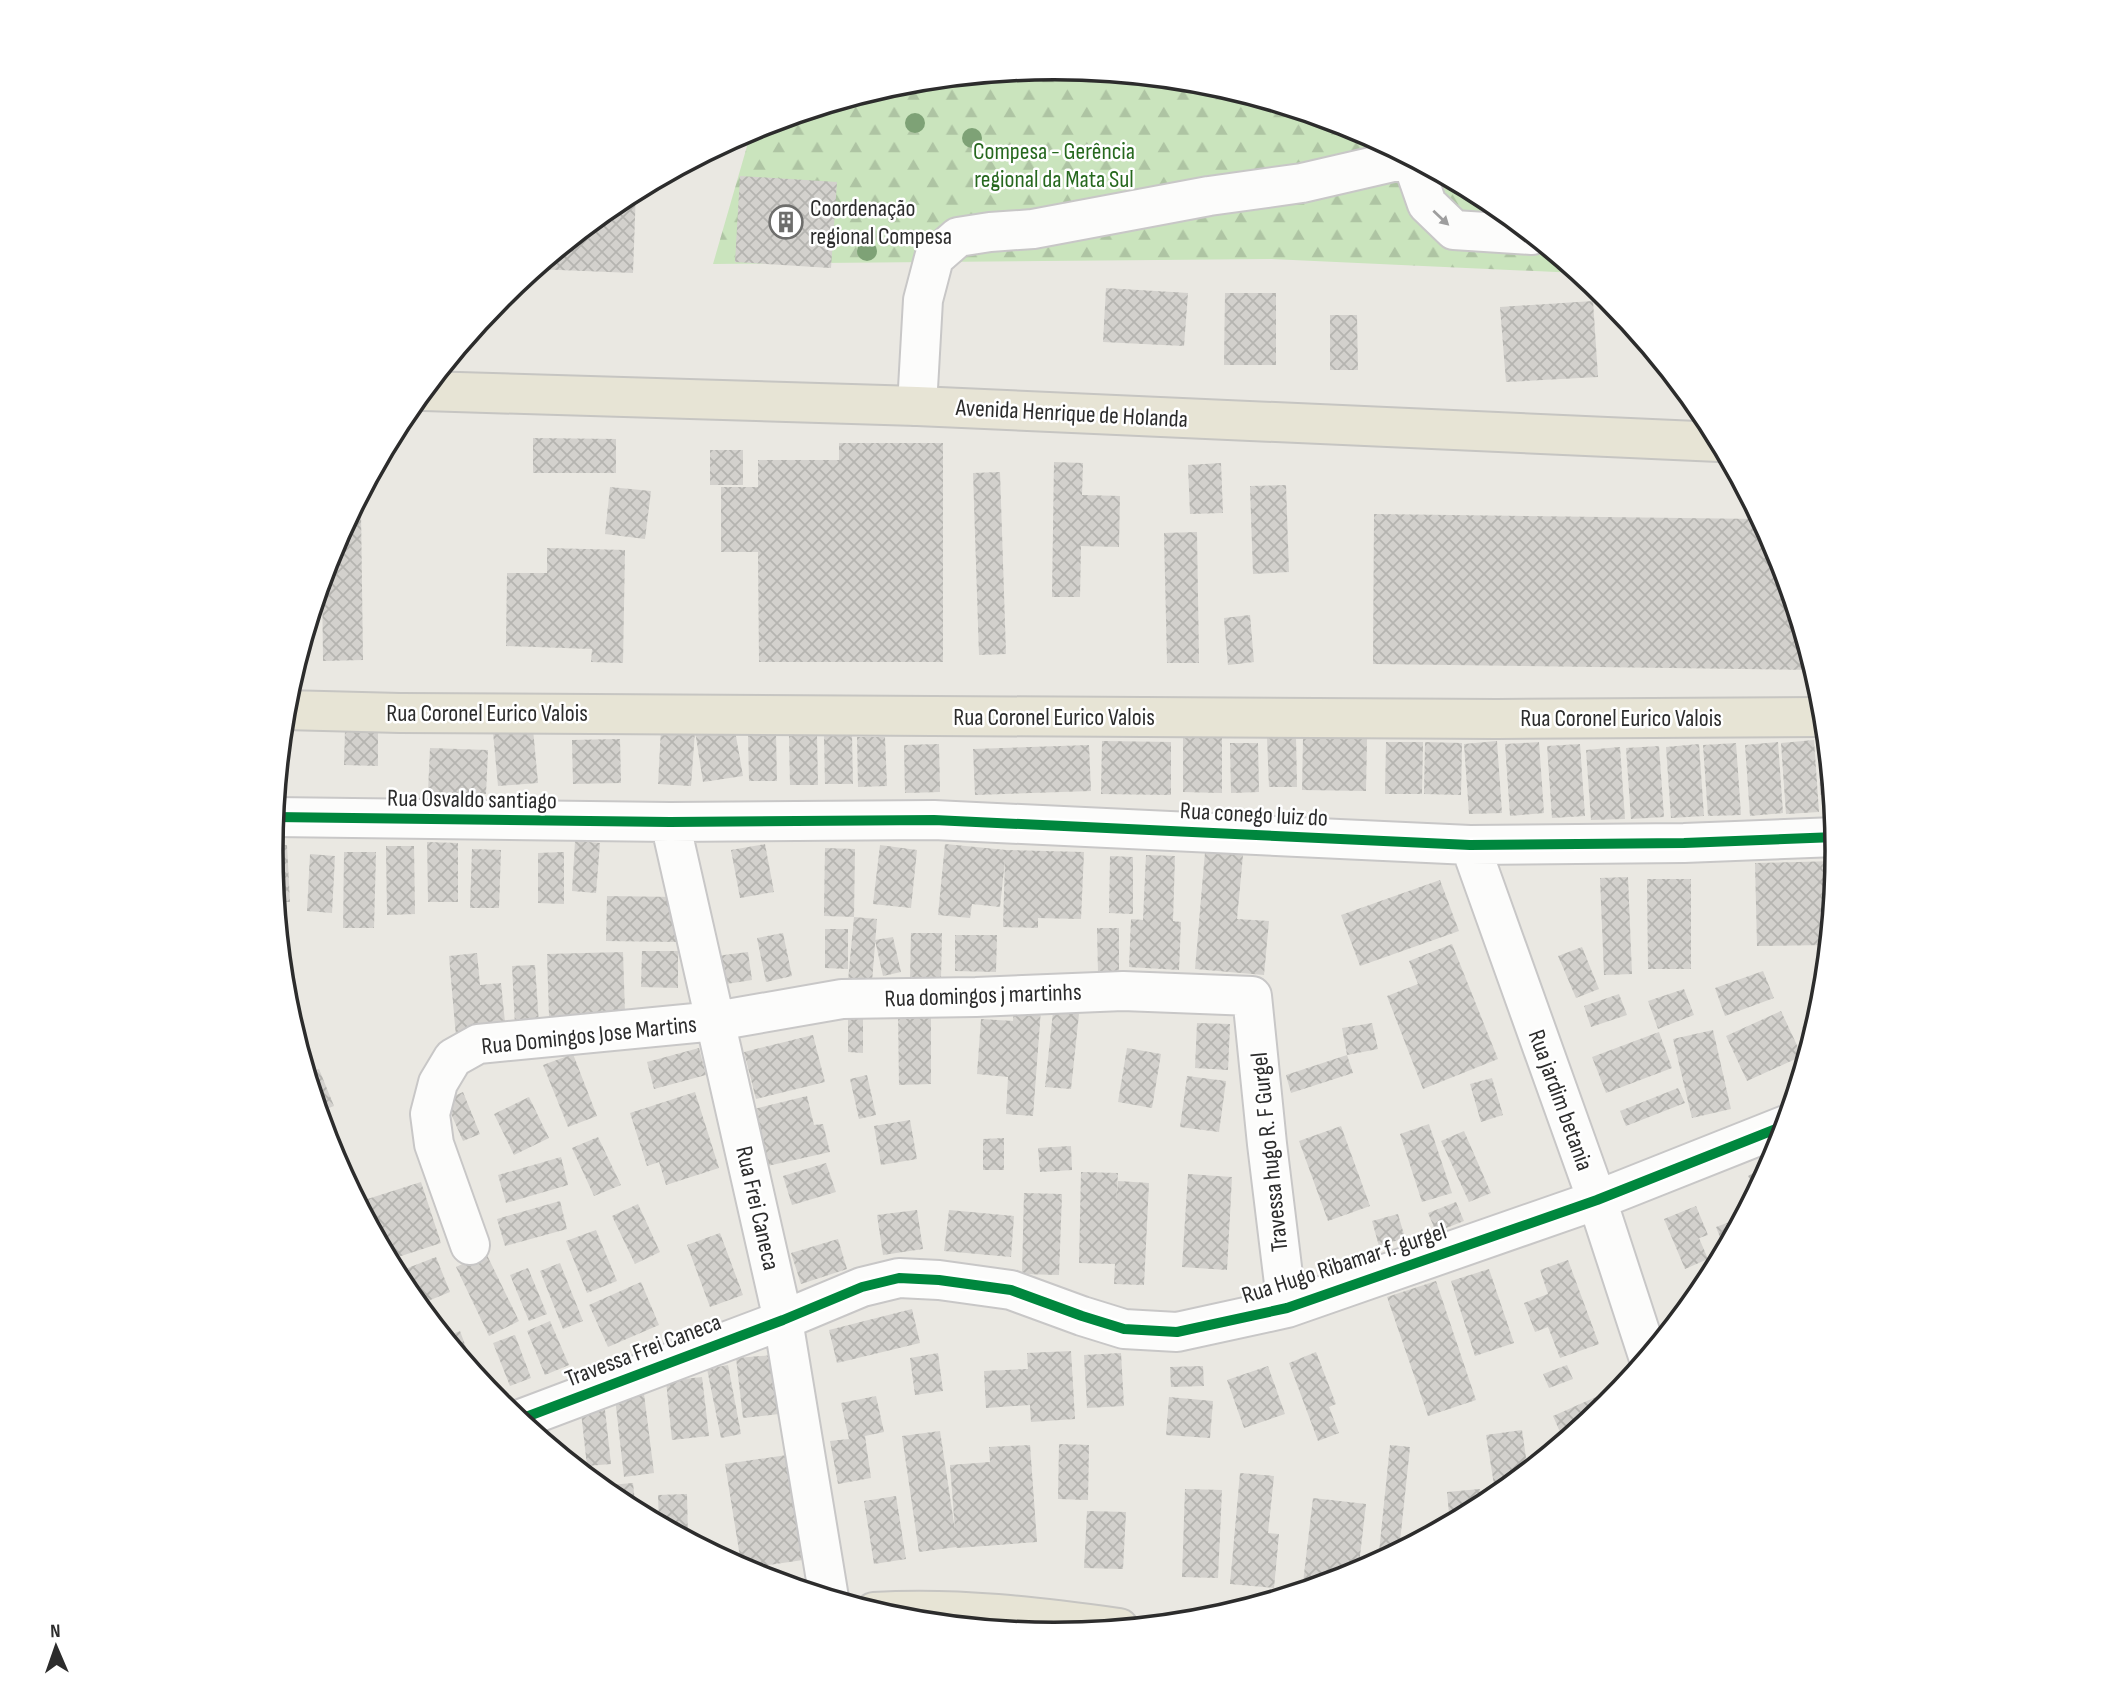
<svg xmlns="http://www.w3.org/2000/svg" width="2108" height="1703" viewBox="0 0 2108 1703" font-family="'Sofia Sans Condensed',sans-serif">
	<defs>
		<pattern id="forest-firs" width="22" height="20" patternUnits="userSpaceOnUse" patternTransform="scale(1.75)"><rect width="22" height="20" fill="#cae4bd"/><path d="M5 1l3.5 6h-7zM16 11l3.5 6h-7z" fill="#aec4a3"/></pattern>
		<pattern id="building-cross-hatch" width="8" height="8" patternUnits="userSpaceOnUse" patternTransform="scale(1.75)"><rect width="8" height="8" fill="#d3d1cd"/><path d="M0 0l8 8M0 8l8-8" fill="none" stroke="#b5b4b0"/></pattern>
	</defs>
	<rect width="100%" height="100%" fill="#eae8e2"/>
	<!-- forest -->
	<path fill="url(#forest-firs)" d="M1054,68l153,15 147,45 135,72 89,73 -307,-14 -558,5 39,-135 150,-46z"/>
	<!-- building -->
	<path fill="url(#building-cross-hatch)" d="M740,176l97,6 -6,86 -96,-6z
		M636,191l-3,82 -98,-4 84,-69z
		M1106,288l82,5 -4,53 -81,-4z
		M1225,293h51v72h-52z
		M1593,301l5,76 -92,5 -6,-75z
		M1330,315h27l1,55h-28z
		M533,438l83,1v34h-83z
		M839,443h104v219h-184l-1,-110h-37v-65h37v-27h81z
		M710,450h33v35h-33z
		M1054,462l29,1 -1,32 38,1 -1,51 -38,-1 -1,51h-28z
		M1221,463l2,50 -33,1 -2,-49z
		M1000,472l6,182 -27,1 -6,-182z
		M1286,485l3,87 -36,2 -3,-88z
		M610,487l41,4 -6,48 -40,-5z
		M352,511h9l2,149 -40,1 -1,-81 9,-29z
		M1374,514l386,5 18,33 35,118 -440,-6z
		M1197,532l2,131h-32l-3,-130z
		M547,548l78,2 -2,113 -32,-1 1,-13 -86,-3 1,-73h40z
		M1250,615l4,47 -26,3 -4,-47z
		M734,725l9,51 -40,6 -8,-51z
		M283,729l3,1 -3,62h-6z
		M533,729l5,54 -40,3 -5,-54z
		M661,729l34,2 -4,55 -33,-2z
		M345,730l33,1v35l-34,-1z
		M748,732h28l1,49h-28z
		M817,735l1,50h-28l-1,-49z
		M824,735h28l1,49h-28z
		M857,737h28l2,49 -29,1z
		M1183,737h39v56l-39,-1z
		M1296,737l1,50h-28l-2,-49z
		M1303,738l64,1 -1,52 -64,-1z
		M620,739l1,44 -48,1 -1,-44z
		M1814,740l5,72 -33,2 -5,-71z
		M1102,741l69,1v53l-70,-1z
		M1497,741l5,72 -33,1 -5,-70z
		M1386,742h37l-1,52h-37z
		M1425,742l37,1 -1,52 -37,-1z
		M1539,742l5,71 -34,3 -5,-72z
		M1778,742l5,71 -33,3 -5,-71z
		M1827,742l5,53h-12l-1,-52z
		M1230,743h28l1,49 -28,1z
		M1736,743l5,72 -33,1 -5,-71z
		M939,744l1,48 -35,1 -1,-48z
		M1580,744l5,72 -33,2 -5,-72z
		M1699,744l5,72 -33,2 -5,-71z
		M1089,745l2,46 -116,4 -2,-46z
		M1659,746l5,71 -33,2 -5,-71z
		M1620,747l5,72 -34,1 -5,-70z
		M430,748l58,2 -2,44 -58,-2z
		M575,841l25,2 -4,50 -24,-2z
		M427,842l31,1v59h-30z
		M765,844l9,48 -34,6 -9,-48z
		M945,844l61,6 78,2 -3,67 -43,-1v10l-35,-1 2,-67 -5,47 -28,-3 -2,14 -32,-3z
		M287,845l3,57h-14l-5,-56z
		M880,845l37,5 -6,58 -38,-4z
		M386,846h28l1,68 -28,1z
		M825,848l30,1 -1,68 -30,-1z
		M472,849l29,1 -2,58h-29z
		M344,852h32l-2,76h-31z
		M564,852v52l-26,-1v-50z
		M1205,852l38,3 -6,64 32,2 -5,54 -69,-6z
		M310,854l25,2 -3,57 -25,-2z
		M1146,855l29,1 -2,65 8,1 -2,48 -50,-3 2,-48 12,1z
		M1110,856l23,1v57l-24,-1z
		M1836,861l-8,84 -71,1 -2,-83z
		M1628,877l4,97 -28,1 -4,-97z
		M1647,879h44v90h-43z
		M1440,880l19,51 -99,35 -19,-51z
		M607,896l70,1 -1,45 -70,-1z
		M854,917l23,2 -5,63 -24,-1z
		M1097,928h22v45h-21z
		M825,929h23v40l-23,-1z
		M783,933l9,43 -26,6 -9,-44z
		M911,933h31l-1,45 -31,-1z
		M955,935h42l-1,37 -41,-1z
		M893,937l8,35 -18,4 -8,-36z
		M1452,944l46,115 -75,30 -36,-93 31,-12 -9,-23z
		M1582,947l17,42 -23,9 -18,-42z
		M642,951h36v37l-37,-1z
		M623,952l2,61 -76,3 -2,-62z
		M748,952l4,28 -32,5 -4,-29z
		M477,953l3,32 21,-2 5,49 -50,5 -7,-81z
		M535,965l4,59 -24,2 -3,-60z
		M1763,971l11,27 -49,18 -10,-28z
		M1684,989l10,26 -36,14 -10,-28z
		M1619,994l8,21 -36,12 -7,-21z
		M1014,1006l27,3 -8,107 -27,-2 2,-37 -31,-3 4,-55 32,2z
		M931,1010v74l-32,1 -1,-74z
		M1781,1011l21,45 -55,25 -21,-45z
		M1053,1012l26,2 -8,75 -26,-2z
		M848,1019h15v34l-15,-1z
		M1817,1022l-1,4 -7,22 -7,-21z
		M1197,1023l33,1 -2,46 -33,-2z
		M1372,1023l6,26 -31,6 -5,-27z
		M1713,1030l18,79 -39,9 -19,-79z
		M1659,1032l13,36 -66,25 -14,-36z
		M813,1035l12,47 -69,17 -12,-47z
		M699,1048l7,27 -52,14 -7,-27z
		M1127,1048l34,6 -9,54 -34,-6z
		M573,1054l24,62 -29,11 -25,-62z
		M1347,1055l6,18 -62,20 -5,-18z
		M319,1069l15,37 -15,6 -12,-38z
		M867,1075l9,40 -17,4 -9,-40z
		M1187,1076l39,5 -7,51 -39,-5z
		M1492,1078l11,37 -22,7 -11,-38z
		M1678,1088l7,15 -59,23 -6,-15z
		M463,1092l17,42 -17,7 -18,-41z
		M695,1092l24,76 -53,17 -7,-23 -12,4 -17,-53z
		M807,1096l7,29 9,-1 7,28 -67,15 -13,-57z
		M529,1097l20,41 -35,17 -20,-41z
		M910,1120l7,39 -36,6 -7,-39z
		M1429,1124l23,69 -30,9 -22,-68z
		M1341,1126l29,80 -42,15 -29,-80z
		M1464,1131l27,62 -22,9 -28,-61z
		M598,1137l23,48 -27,11 -22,-48z
		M1004,1138v32h-21v-31z
		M1071,1146l1,24 -32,2 -2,-24z
		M561,1157l7,28 -62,18 -8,-28z
		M826,1163l10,29 -44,13 -9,-29z
		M1763,1168l3,5 -10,18 -8,-15z
		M1081,1172l37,1 -2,31 2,-23 31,2 -5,102 -30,-1 1,-20 -36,-1z
		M1188,1174l44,3 -5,93 -45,-3z
		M421,1182l20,61 -52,17 -31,-58z
		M1024,1193l38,1 -3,81 -37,-1z
		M560,1201l7,28 -62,17 -8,-27z
		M1456,1202l8,19 -28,11 -8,-19z
		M638,1204l22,48 -25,12 -23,-48z
		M1696,1206l12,29 -9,3 9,21 -23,10 -21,-50z
		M917,1210l6,39 -40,6 -6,-40z
		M949,1210l65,6 -3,41 -67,-6z
		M1398,1214l7,24 -26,8 -7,-25z
		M1743,1217l-4,7 -14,26 -9,-23z
		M596,1230l21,51 -30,12 -21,-52z
		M720,1233l23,62 -33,12 -23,-62z
		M838,1239l9,30 -46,15 -10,-31z
		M486,1253l33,68 -30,15 -33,-69z
		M436,1257l14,35 -32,13 -15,-19 -8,-13z
		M1568,1260l31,84 -39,14 -12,-31 -13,5 -11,-29 24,-9 -8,-24z
		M560,1263l23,58 -20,8 -23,-58z
		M528,1268l19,46 -18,7 -19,-46z
		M1489,1269l25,74 -39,13 -24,-75z
		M1436,1281l40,119 -48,16 -41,-119z
		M641,1282l18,43 -51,22 -19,-42z
		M912,1309l8,34 -83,20 -8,-33z
		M550,1321l19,44 -24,10 -18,-44z
		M460,1331l17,46 -33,-40z
		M515,1335l16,43 -21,8 -17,-43z
		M1071,1351l4,68 -44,3 -1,-17 -44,3 -2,-37 44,-2 -1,-16z
		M1316,1352l20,52 -7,3 10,26 -21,8 -29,-78z
		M938,1353l5,38 -28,4 -5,-37z
		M1121,1353l3,53 -37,2 -3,-53z
		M773,1355l6,59 -36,4 -7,-60z
		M728,1365l13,69 -20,4 -14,-69z
		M1567,1365l6,14 -24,9 -6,-14z
		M1203,1366l1,20 -33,1 -1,-20z
		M1268,1366l17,48 -41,14 -17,-48z
		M702,1377l7,59 -37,4 -6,-59z
		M1625,1385l-3,3 -10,12 -4,-10z
		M644,1394l10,79 -30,4 -9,-79z
		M876,1396l8,36 -19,4 6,42 -33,6 -8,-43 19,-2 -8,-36z
		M1169,1397l44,4 -3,37 -44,-3z
		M1596,1397l6,14 -38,30 -11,-25z
		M605,1410l6,54 -24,2 -6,-54z
		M1522,1430l6,41 -32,26 -10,-62z
		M940,1431l15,99 -5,-65 40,-3 -1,-15 41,-2 7,97 -80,6 -1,-1 -37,5 -17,-116z
		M1059,1444l30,1 -1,55 -30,-1z
		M1390,1445l20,2 -11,104 -21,11z
		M787,1455l16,105 -61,9 -17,-105z
		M1240,1473l34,3 -6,57 11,1 -5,54 -44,-4z
		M633,1483l3,29 -17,-9 -20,-17z
		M1185,1489l37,1 -4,88 -36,-1z
		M1480,1489l2,18 -32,17 -3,-32z
		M687,1494l1,46 -29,-16 -1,-29z
		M896,1496l10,63 -32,5 -10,-63z
		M1313,1498l53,6 -8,69 -56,18z
		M1087,1511l39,1 -3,57 -39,-1z"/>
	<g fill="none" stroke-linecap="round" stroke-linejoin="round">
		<defs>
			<path id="minor" d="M1411,158l16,46 27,26 78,5
				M917,406l6,-106 11,-42 24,-21 32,-5 43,-3 176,-33 93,-13 108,-25
				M274,817l396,5 264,-2 536,25 214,-2 152,-6
				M670,822l113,498 46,278
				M1470,845l127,355 51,156
				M470,1245l-36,-101 -4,-30 8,-31 15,-25 25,-14 238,-23 126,-22 134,-2 147,-6 129,5 15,148 20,164
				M518,1420l265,-100 79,-33 37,-9 40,2 72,10 71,26 42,13 53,3 110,-24 310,-108 189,-75"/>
			<path id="major" d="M424,391l493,15 802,36
				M285,710l115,3 1097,6 327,-2
				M874,1612c84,-5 163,5 245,16"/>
		</defs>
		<!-- minor casing -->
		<use href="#minor" stroke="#c8c7c7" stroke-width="42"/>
		<!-- major casing -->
		<use href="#major" stroke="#c6c5c2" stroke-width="42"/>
		<!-- minor -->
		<use href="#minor" stroke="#fcfcfb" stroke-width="38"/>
		<!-- major -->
		<use href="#major" stroke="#e7e4d5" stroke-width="38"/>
		<defs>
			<path id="cycleway" d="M274,817l396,5 264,-2 536,25 214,-2 152,-6
				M518,1420l265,-100 79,-33 37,-9 40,2 72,10 71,26 42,13 53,3 110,-24 310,-108 189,-75"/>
		</defs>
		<!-- cycleway casing -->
		<use href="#cycleway" stroke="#fff" stroke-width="15"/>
		<!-- cycleway -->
		<use href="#cycleway" stroke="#00873e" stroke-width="10"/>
	</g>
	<!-- trees -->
	<g fill="#7ea276">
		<circle cx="915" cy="123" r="10"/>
		<circle cx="972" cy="138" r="10"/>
		<circle cx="867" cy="251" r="10"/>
	</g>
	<!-- one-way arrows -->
	<defs><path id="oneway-solid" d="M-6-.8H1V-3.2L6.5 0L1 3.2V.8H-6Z" transform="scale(1.75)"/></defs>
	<use fill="#9e9e9e" href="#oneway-solid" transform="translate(1441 218) rotate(43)"/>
	<!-- icons -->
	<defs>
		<symbol id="building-ring" viewBox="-11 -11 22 22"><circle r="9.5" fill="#fff" stroke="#6e6e6c" stroke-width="1.5"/><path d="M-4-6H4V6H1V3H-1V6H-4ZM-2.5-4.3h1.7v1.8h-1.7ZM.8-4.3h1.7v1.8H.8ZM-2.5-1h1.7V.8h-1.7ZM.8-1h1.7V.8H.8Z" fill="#6e6e6c"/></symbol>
	</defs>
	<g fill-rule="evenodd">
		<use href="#building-ring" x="767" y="203" width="38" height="38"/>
	</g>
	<g text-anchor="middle" stroke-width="5" stroke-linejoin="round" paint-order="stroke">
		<!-- park labels -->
		<g font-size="24" fill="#26681e" stroke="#fff">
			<text x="1054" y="159">Compesa - Gerência<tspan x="1054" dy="28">regional da Mata Sul</tspan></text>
		</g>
		<!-- poi labels -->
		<g font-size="24" fill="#2c2c2c" stroke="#fff" text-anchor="start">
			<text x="810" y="216">Coordenação<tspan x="810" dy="28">regional Compesa</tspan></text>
		</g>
		<!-- street labels -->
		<g font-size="24" fill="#2c2c2c" stroke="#fff">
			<text transform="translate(1072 413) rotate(3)" y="8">Avenida Henrique de Holanda</text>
			<text x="487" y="721">Rua Coronel Eurico Valois</text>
			<text x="1054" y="725">Rua Coronel Eurico Valois</text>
			<text x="1621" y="726">Rua Coronel Eurico Valois</text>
			<text transform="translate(472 799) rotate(1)" y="8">Rua Osvaldo santiago</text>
			<text transform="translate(1254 814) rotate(3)" y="8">Rua conego luiz do</text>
			<text transform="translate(983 995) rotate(-2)" y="8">Rua domingos j martinhs</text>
			<text transform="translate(589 1035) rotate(-6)" y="8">Rua Domingos Jose Martins</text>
			<text transform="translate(1561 1100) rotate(70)" y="8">Rua jardim betania</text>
			<text transform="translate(1269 1152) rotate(-96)" y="8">Travessa hugo R. F Gurgel</text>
			<text transform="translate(758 1208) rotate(77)" y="8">Rua Frei Caneca</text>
			<text transform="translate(1344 1263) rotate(-18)" y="8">Rua Hugo Ribamar f. gurgel</text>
			<text transform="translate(643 1350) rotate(-21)" y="8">Travessa Frei Caneca</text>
		</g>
	</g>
	<!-- crop -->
	<path d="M0 0H2108V1703H0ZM283 851a771 771 0 1 1 1542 0a771 771 0 1 1-1542 0Z" fill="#fff" fill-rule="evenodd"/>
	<path fill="none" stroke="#2c2c2c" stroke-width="3.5" d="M283 851a771 771 0 1 1 1542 0a771 771 0 1 1-1542 0Z"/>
	<!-- north arrow -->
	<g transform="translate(56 1647) rotate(358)" stroke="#ffffff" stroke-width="5" paint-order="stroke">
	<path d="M0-5L12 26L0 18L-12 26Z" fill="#2c2c2c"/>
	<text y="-10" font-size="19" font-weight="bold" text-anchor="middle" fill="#2c2c2c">N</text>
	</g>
</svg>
